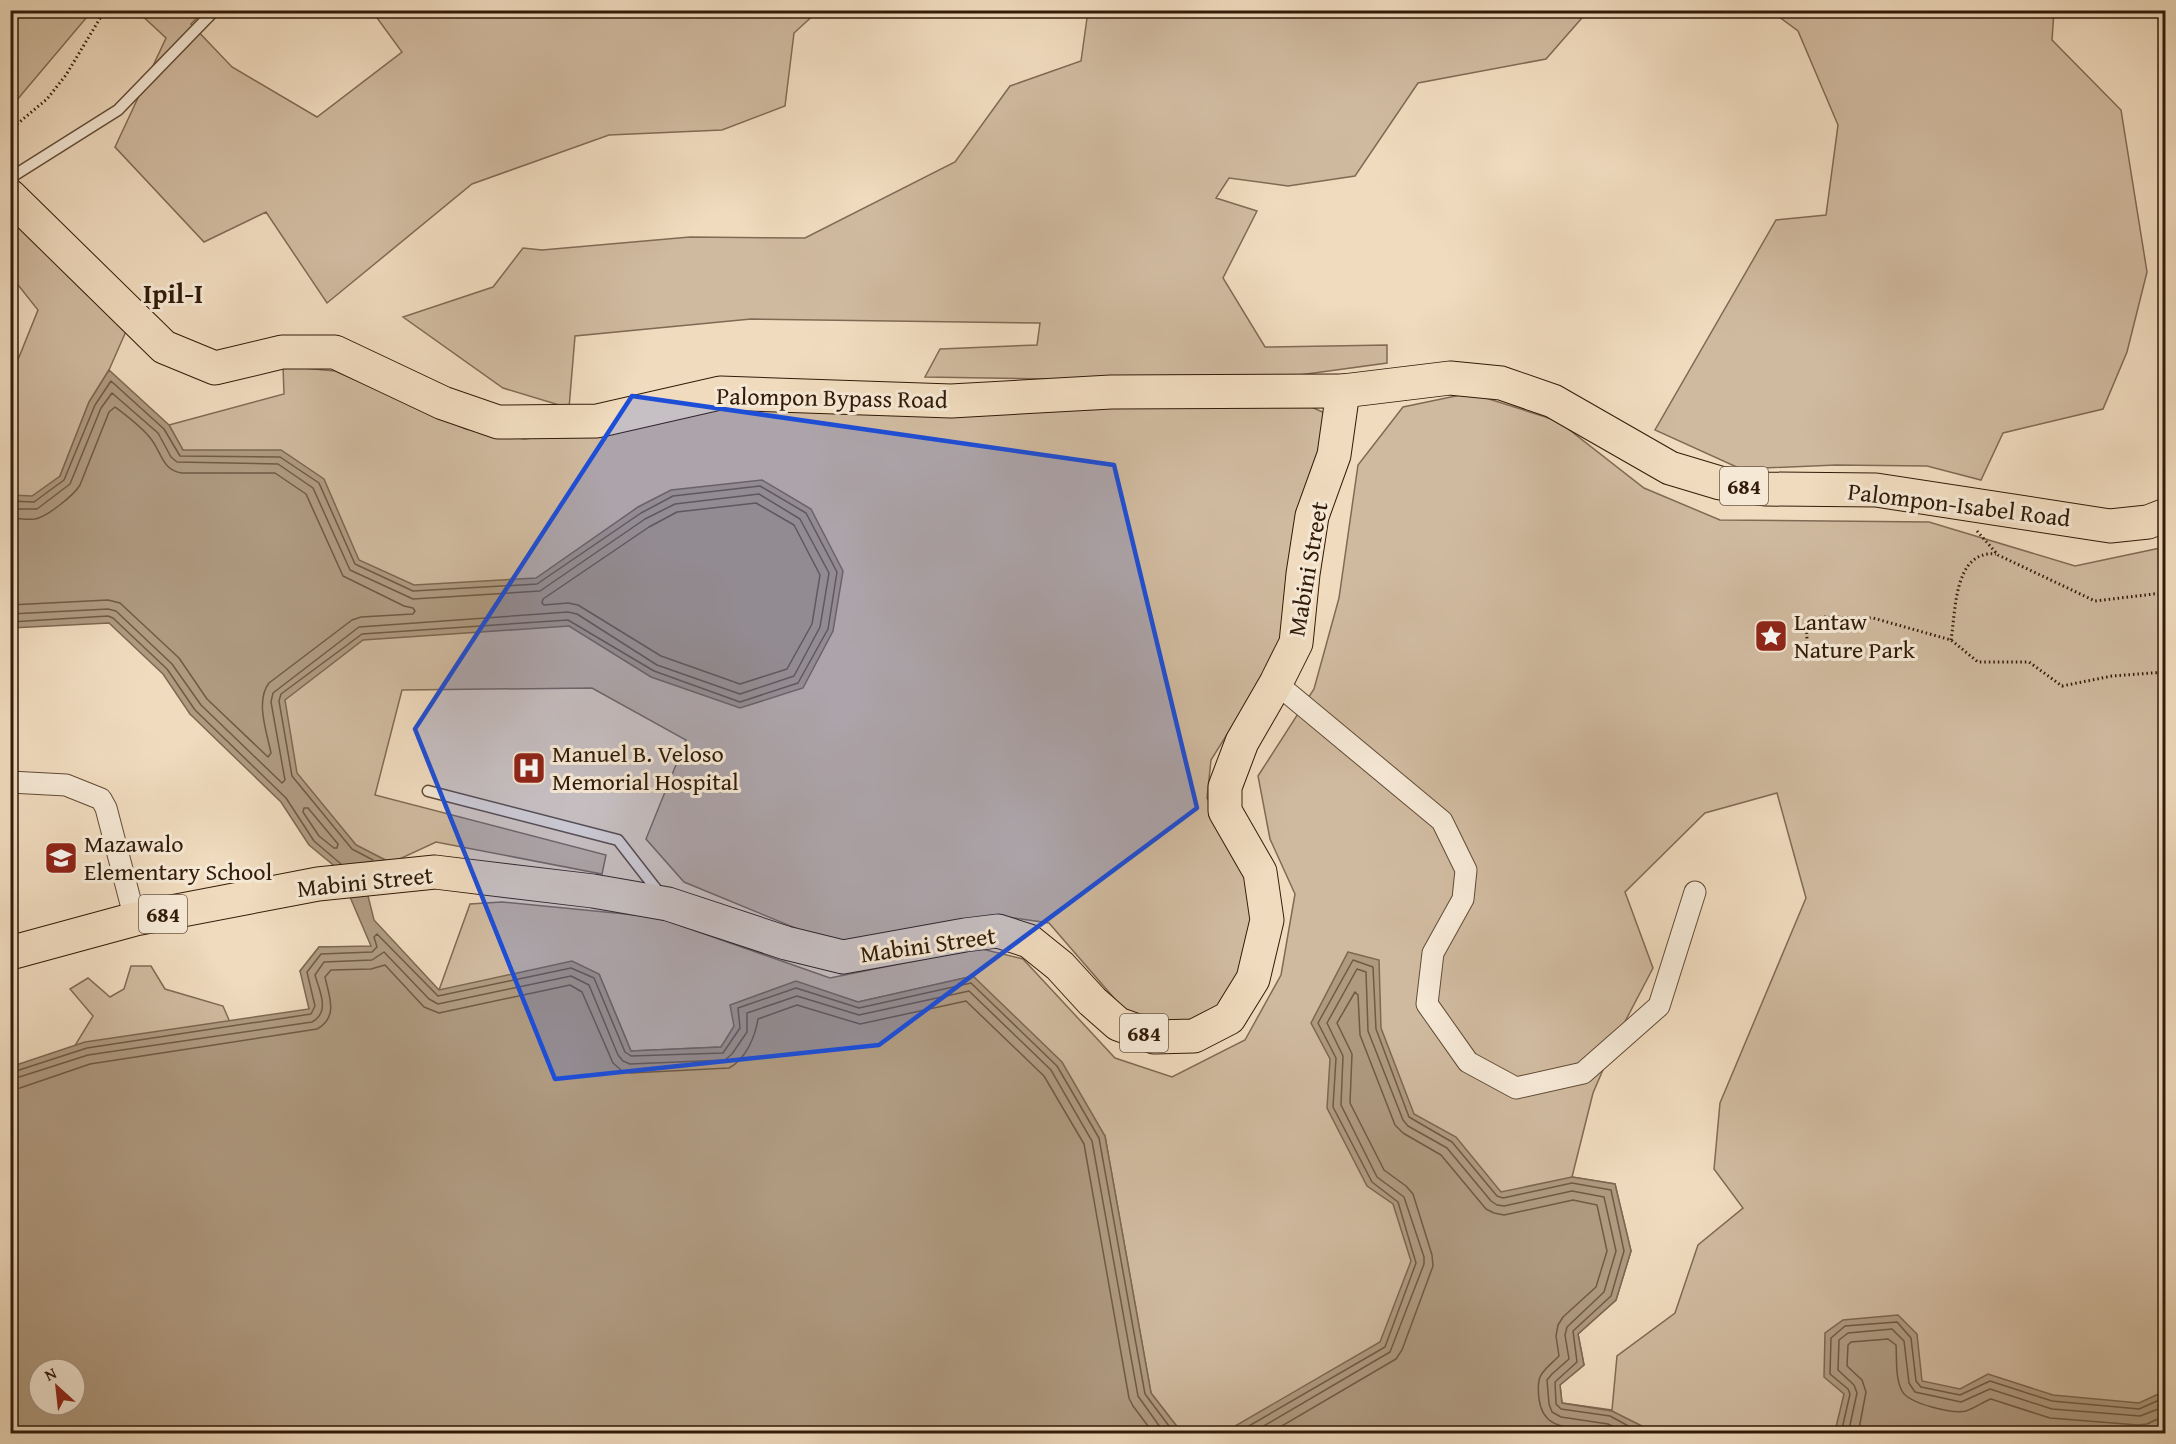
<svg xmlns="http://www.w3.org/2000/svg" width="2176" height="1444" viewBox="0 0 2176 1444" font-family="'Gentium Book Plus',serif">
	<rect width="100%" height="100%" fill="#f0dbbe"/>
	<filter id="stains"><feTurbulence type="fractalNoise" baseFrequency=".00333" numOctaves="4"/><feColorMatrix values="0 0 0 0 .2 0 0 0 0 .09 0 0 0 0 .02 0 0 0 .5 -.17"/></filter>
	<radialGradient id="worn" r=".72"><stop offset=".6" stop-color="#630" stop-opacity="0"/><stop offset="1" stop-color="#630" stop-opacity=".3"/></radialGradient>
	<!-- green -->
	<path fill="#d0ba9f" stroke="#816a54" stroke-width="1.5" fill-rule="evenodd" d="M11,10l81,1 -81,96 -1,-96z
		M137,11h67l-13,13 41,43 85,50 85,-65 -30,-41h446l-24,22 -9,73 -63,24 -113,5 -137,49 -145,119 -61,-91 -62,30 -89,-95 51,-109z
		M1088,11h500l-42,48 -128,24 -63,93 -67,10 -59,-8 -13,20 41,13 -34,67 42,69 122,-2v18l-139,19 -323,-5 15,-28 97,-4 3,-22 -289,-4 -176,17 -6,72 -66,-20 -100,-71 90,-30 30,-39 19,2 148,-13 115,1 150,-76 55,-76 71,-25z
		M1771,11h283l-2,29 69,70 26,162 -20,80 -24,57 -100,24 -22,47 -54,-14 -91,-1 -95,4 -86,-39 121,-210 50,-5 12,-90 -40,-94z
		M10,209l117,120 -18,41 -20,32 -29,74 123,-26 -14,-25 115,-31 -1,-28 52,5 131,58 58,10 105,-12 90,-21 588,-1 20,9 -46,234 -70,112 -4,38 37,61 13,57 -23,77 -24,22 -47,10 -36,-12 -78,-90 -56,-8 -154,31 -155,-64 -38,-43 40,-99 -94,-52 -190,2 -27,105 231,60 -4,19 -166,-32 -45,21 -35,-18 -59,-71 -107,-60 -70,-134 -109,48v-251l27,-67 -27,-34z
		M1470,393l88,28 86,67 76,32 209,2 146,44 90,-19v886h-983l-31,-40 -46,-257 -132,-160 -115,26 -62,-20 -61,44 -14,21 -90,4 -32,-77 -24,459h-564l-1,-103 61,-278 22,-36 -23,-27 18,-11 22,19 14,-8 7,-23h20l14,23 58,17 12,28 126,66 -61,-129 19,-24h53l67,43 31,-86 32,-2 154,15 174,61 148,-30 45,11 92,99 57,19 73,-37 36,-65 14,-81 -25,-55 -12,-63 56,-87 25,-91 19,-133 45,-58zM1777,793l29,105 -86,205 -6,66 29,39 -45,37 -23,68 -58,43 -5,54 -50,-7 -2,-18 24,-20 -6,-31 38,-34 15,-49 -16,-67 -43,-7 21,-84 25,-58 35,-67 -28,-76 80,-79zM39,1369h36v36h-36z"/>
	<!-- water -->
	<path fill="#af9a80" stroke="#7d6750" stroke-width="1.5" fill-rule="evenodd" d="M109,370l60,55 14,25h98l43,29 35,81 55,25 122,-7 102,-71 33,-17 91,-10 49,29 32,62 -10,60 -30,57 -63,20 -89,-31 -82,-51 -206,14 -78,60 12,73 59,72 35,18 -25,25 8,32 65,70 133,-29 27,13 32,77 90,-4 13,-21 -4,-21 66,-24 62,21 115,-26 89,86 43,74 46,257 31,40h-1171l-1,-366 75,-25 224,-33 -9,-38 19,-24 52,-1 -33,-77 -29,-24 -28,-43 -91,-88 -27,-40 -54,-51 -98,5v-133l21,1 28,-20 29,-74zM39,1369h36v36h-36z
		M1348,952l31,8 2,68 33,86 42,23 45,55 71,-15 43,7 16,67 -15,49 -38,34 6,31 -24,20 2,18 50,8 44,22h-433l157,-91 31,-81 -18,-57 -26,-18 -40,-78 3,-49 -19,-36z
		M1898,1315l19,19 5,47 38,8 28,-15 65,21 86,8 26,-12v42h-335l6,-6 8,-33 -20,-17 1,-44 18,-13z"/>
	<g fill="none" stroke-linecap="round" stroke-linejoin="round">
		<!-- shore -->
		<path stroke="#705a44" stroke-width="1.5" d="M10,501l24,1 30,-22 31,-75 16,-24 53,48 16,27 100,1 39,26 36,81 58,27 124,-7 104,-71 32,-17 87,-10 46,27 31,59 -9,57 -30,54 -58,19 -86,-31 -86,-51 -206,14 -81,60 -2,7 13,75 60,73 21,11
			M756,503l38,22 26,50 -8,49 -25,45 -47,15 -79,-28 -83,-51 -10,-2 -24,2 -2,-2 1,-4 106,-72 28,-15z
			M10,509h27l33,-25 31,-76 11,-15 46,40 13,24 6,5 101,2 35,24 37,82 63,29 127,-8 105,-72 30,-15 84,-10 41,25 29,54 -9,54 -26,49 -54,18 -83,-29 -80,-51 -9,-2 -209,15 -86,66 -2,9 14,78 -3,3 -81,-78 -29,-41 -56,-53 -8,-2 -98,5
			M10,518c8,0 17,2 25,1 12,-2 39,-24 45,-34l29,-73 6,-5c12,9 27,20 36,32 11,14 11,31 31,34h93l31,21 37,82 61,30 9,2 2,3 -2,3 -52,3 -9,3 -83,63c-14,18 -2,50 2,70l-3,4 -61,-58 -28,-41 -59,-55 -12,-3 -98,5
			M10,622l98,-6 5,2 54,51 28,41 91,88 28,43 27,23
			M304,808h4l30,36 -1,4h-3l-15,-12 -16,-24z
			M10,1073l77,-25 224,-34 4,-8 -8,-34 14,-18 51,-2 5,-5 -3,-10 3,-3 61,62 133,-28 23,10 31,74 6,4 92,-3 17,-25 -2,-20 58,-20 63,20 112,-25 86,83 42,72 46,256 30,40
			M10,1080l78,-25 224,-33c19,-10 7,-32 3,-47l9,-13 48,-2 12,-8 45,47 9,5 133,-28 18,9 29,70 5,6 7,3 95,-4 7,-6 15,-22v-19l50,-17 62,19 110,-24 82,79 41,71 46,255 27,38
			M10,1089l10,-1 70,-24 227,-35c22,-12 12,-33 8,-52l6,-7 40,-1 14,-4 39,42 15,6 131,-28 12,7 31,71 9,8 9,2 98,-5c17,-9 26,-31 29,-49l39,-14 63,19 106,-23 78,75 40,68 45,254 4,8 21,28
			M1235,1434l150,-87 31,-84 -18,-61 -26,-20 -39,-75 3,-49 -18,-35 35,-63 20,7 3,62 33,88 43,25 45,54 6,2 69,-15 39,7 13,61 -13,45 -38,35 4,31 -22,20 1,22 5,5 49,7 33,18
			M1250,1434l140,-82 34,-88v-7l-20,-60 -27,-20 -36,-72 2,-49 -16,-33 30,-54 9,3 2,59 35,89 5,6 39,22 44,53 6,4 7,1 68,-15 32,6 12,54 -12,41 -37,35 -2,8 4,24 -17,15 -5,6 2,24 3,8 9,5 47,7 19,10
			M1268,1434l128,-75 6,-9 31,-84 -1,-11 -19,-61 -7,-8 -22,-16 -34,-67 2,-49 -15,-31 18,-31 3,3 2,40 35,90 8,8 38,22 45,54 8,4 10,2 69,-15 24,5 10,46 -11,36 -33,30 -5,8 -2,11 3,20c-17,17 -23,17 -20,43 5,38 42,25 68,35
			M1839,1434l3,-5 8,-35 -2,-5 -18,-15 1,-36 14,-12 52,-4 14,16 5,43 5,6 39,8 30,-14 62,20 87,8 27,-12
			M1848,1434l9,-41 -3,-8 -16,-15 1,-30 9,-7 44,-4 12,12 5,42 6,9 46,10 29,-13 62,20 88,7 26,-10
			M1858,1434l8,-42 -4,-12 -15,-14 1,-21 3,-3 37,-3 8,6c1,14 -1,33 6,46 7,13 51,23 64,20 9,-3 17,-9 25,-12l59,19 88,7 9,-1 19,-9"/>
		<defs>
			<path id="lane" d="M10,178l108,-68 97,-100
				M428,791l190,49 42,54"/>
			<path id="street" d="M1276,683l166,138 24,49 -3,29 -30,54 -6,51 41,58 48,26 67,-15 76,-67 36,-114
				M10,782l56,3 35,14 5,9 29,111"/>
			<path id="primary" d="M10,196l154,151 51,21 67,-16h53l108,51 55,19 99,-1 123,-28 231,8 160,-9 232,-1"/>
			<path id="highway" d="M10,953l125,-34 183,-35 117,-12 158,19 75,13 118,39 57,14 122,-22 33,-4 31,10 31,25 32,35 26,23 36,13 40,-1 35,-18 24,-39 14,-59 -7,-48 -35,-61v-24l17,-45 34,-59 20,-40 7,-69 9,-58 22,-61 9,-64 107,-13 51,5 52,18 117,67 50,15 45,6 111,1 234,36 38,-4 18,-7"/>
		</defs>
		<!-- lane casing -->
		<use href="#lane" stroke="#624b36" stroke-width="13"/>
		<!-- street casing -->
		<use href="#street" stroke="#624b36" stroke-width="23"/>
		<!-- primary casing -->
		<use href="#primary" stroke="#321b08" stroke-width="35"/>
		<!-- highway casing -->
		<use href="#highway" stroke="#321b08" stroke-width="35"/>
		<!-- path -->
		<path stroke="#321b08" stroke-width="3" stroke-dasharray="1.5 3" stroke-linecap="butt" d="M10,130l37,-31 19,-24 36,-60
			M1977,531l21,24 97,46 59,-7 12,1
			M1951,640c5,-31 3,-90 45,-86
			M1793,658l10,-4 4,-15 -1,-18 16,-4 51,1 78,22 27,22h51l33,24 50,-10 54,-4"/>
		<!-- lane -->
		<use href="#lane" stroke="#f5e8d5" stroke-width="10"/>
		<!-- street -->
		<use href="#street" stroke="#f5e8d5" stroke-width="21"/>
		<!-- primary -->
		<use href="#primary" stroke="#f0dbbe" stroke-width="33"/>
		<!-- highway -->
		<use href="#highway" stroke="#f0dbbe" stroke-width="33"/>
	</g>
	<!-- marked area -->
	<path fill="#1d4ed8" fill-opacity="0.2" stroke="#1d4ed8" stroke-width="4.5" stroke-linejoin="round" d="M632,396l482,69 83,343 -318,237 -324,34 -140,-350z"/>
	<!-- icons -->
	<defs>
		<symbol id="sight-square" viewBox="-11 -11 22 22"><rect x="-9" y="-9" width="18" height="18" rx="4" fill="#8f2418" stroke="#f5e8d5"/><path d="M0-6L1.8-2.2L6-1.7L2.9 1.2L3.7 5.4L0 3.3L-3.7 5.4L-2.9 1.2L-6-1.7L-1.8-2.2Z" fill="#fff"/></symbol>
		<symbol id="hospital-square" viewBox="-11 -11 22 22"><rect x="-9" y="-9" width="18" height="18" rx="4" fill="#8f2418" stroke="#f5e8d5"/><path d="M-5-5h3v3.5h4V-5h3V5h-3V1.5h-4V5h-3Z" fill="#fff"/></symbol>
		<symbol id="school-square" viewBox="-11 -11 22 22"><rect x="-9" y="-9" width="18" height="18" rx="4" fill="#8f2418" stroke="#f5e8d5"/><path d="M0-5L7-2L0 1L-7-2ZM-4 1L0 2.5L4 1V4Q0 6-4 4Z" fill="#fff"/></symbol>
	</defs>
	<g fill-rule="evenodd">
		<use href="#sight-square" x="1752" y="617" width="38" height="38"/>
		<use href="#hospital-square" x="510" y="749" width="38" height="38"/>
		<use href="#school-square" x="42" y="839" width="38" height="38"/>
	</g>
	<g text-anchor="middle" stroke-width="6" stroke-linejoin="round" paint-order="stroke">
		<!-- shield labels -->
		<g fill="#f5e8d5" stroke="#6c5846" stroke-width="1.5">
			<rect x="1720" y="467" width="48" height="38" rx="4.5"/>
			<rect x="139" y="895" width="48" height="38" rx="4.5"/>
			<rect x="1120" y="1014" width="48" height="38" rx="4.5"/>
		</g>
		<g font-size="22" font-weight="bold" fill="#321b08">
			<text x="1744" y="494">684</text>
			<text x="163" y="922">684</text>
			<text x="1144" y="1041">684</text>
		</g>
		<!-- street labels -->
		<g font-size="24" fill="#321b08" stroke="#f5e8d5">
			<text transform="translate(832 398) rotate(1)" y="8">Palompon Bypass Road</text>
			<text transform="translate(1959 505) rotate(7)" y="8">Palompon-Isabel Road</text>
			<text transform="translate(1308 569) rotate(-80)" y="8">Mabini Street</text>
			<text transform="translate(365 882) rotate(-6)" y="8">Mabini Street</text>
			<text transform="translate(928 945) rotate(-8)" y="8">Mabini Street</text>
		</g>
		<!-- poi labels -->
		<g font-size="24" fill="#321b08" stroke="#f5e8d5" text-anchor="start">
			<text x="1794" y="630">Lantaw<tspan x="1794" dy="28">Nature Park</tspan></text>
			<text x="552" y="762">Manuel B. Veloso<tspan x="552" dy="28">Memorial Hospital</tspan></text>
			<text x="84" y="852">Mazawalo<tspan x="84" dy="28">Elementary School</tspan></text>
		</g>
		<!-- quarter labels -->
		<g font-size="27" font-weight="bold" fill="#321b08" stroke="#f5e8d5">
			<text x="173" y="303">Ipil-I</text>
		</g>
	</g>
	<!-- margin -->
	<rect width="2176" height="1444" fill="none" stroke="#f0dbbe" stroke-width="36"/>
	<rect x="12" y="12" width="2152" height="1420" fill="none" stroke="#321b08" stroke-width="3"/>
	<rect x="18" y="18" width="2140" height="1408" fill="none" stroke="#321b08" stroke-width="1.5"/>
	<!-- north arrow -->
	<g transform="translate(57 1387) rotate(333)"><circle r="28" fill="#f5e8d5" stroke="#a79683" stroke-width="1.5"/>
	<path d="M0-4.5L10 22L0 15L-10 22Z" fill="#8f2418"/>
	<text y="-9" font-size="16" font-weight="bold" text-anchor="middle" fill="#321b08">N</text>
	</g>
	<rect width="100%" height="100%" filter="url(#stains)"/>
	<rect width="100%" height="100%" fill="url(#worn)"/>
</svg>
